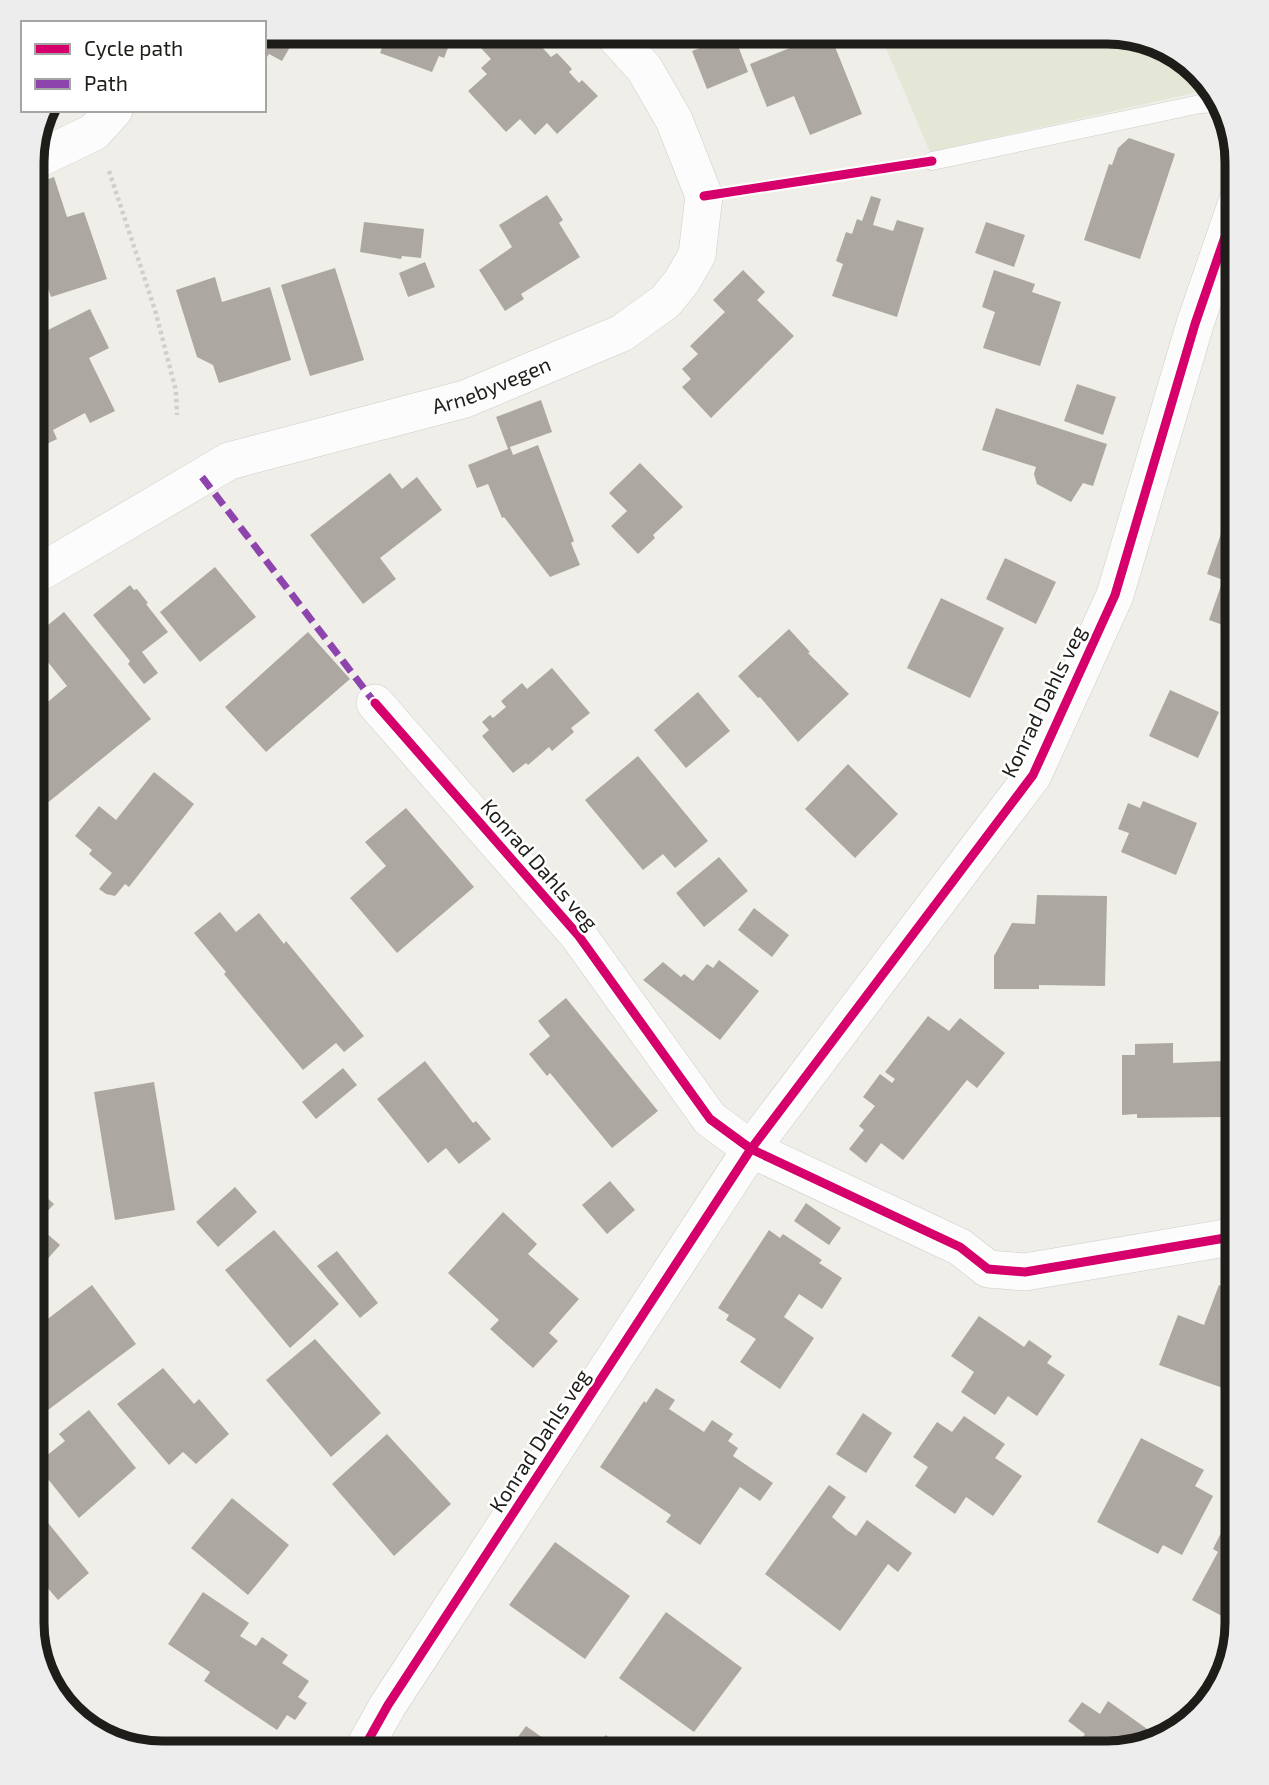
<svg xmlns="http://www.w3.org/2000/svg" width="1269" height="1785" viewBox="0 0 1269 1785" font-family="'Exo 2',sans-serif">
	<rect width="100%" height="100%" fill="#f0eee8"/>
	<!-- green -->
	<path fill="#e5e7d6" d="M879,32h236l58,17 39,40 -282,63z"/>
	<!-- building -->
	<path fill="#ada7a1" d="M264,32l34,1 -16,28 -13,-7 -2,3 -3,-1z
		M349,32h31l-4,10z
		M388,32h63l3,1 -10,25 -5,-2 -7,16 -52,-19z
		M484,32h44l23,25 6,-4 15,16 -3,3 10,11 3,-3 16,16 -41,38 -10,-11 -12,12 -15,-16 -14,13 -38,-41 19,-17 -6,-6 10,-9 -11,-12 7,-7 -5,-6z
		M661,32h33l-18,16z
		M829,32l33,82 -52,21 -16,-39 -27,11 -17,-43z
		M734,35l14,37 -41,17 -15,-38z
		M1129,138l46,16 -35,105 -56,-19 25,-76 3,1 6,-17z
		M54,177l13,40 17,-5 23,67 -56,18 -13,-37 -4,1 -2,-6v-70z
		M547,195l16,25 -4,3 21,34 -59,37 3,5 -19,12 -26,-41 33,-23 -13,-22z
		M871,196l10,3 -8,26 20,6 4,-11 27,8 -27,89 -65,-21 11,-32 -7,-3 10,-29 6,2 5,-15 5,2z
		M364,222l60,7 -3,29 -19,-2 -1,3 -41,-7z
		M986,222l39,13 -11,32 -39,-14z
		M425,262l10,25 -27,10 -9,-24z
		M335,268l29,92 -54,16 -29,-91z
		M743,270l22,22 -8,8 37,36 -83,82 -29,-31 9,-8 -9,-10 16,-15 -8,-8 35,-34 -12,-12z
		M994,270l41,14 -3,8 29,10 -21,64 -57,-18 12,-36 -13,-5z
		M215,277l7,25 48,-15 21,73 -72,23 -6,-18 -16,-8 -21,-67z
		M90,309l19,39 -20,10 26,53 -25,12 -5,-10 -32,17 4,9 -25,12v-113z
		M1077,384l39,13 -13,38 -39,-14z
		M541,400l11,32 -42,15 3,8 25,-10 36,96 -3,2 9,22 -30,12 -46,-60 -2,1 -14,-34 -11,4 -9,-23 40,-16 -12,-32z
		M996,408l111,36 -14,42 -10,-3 -12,19 -34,-18 -3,-10 2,-7 -54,-17z
		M640,463l43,44 -30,28 2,3 -17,16 -27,-28 16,-15 -18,-18z
		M390,473l12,16 15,-12 25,33 -62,48 16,21 -33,25 -53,-69z
		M1222,531l15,5v94l-28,-10 14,-40 -16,-6z
		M1005,558l51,24 -20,42 -50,-25z
		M215,567l41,50 -56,45 -40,-50z
		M130,585l4,5 3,-1 11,14 -2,1 22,28 -26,20 16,21 -14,11 -16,-20 2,-3 -37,-46z
		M941,598l63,30 -34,70 -63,-30z
		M64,612l87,107 -116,94 -3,-4v-94l35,-29 -35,-44v-4z
		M789,629l21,23 -2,1 41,41 -51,48 -38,-45 -2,1 -20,-22z
		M308,632l42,47 -84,73 -41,-45z
		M552,668l38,45 -19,15 3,4 -22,19 -3,-4 -21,18 -2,-2 -13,10 -31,-37 7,-6 -7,-8 8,-7 3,3 13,-11 -5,-6 21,-18 5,6z
		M1170,690l49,22 -21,46 -49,-22z
		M698,692l32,39 -44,37 -32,-38z
		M638,756l70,85 -33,27 -12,-14 -20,16 -58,-70z
		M848,764l50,50 -43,44 -50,-49z
		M154,772l40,32 -65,83 -4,-3 -10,12 -9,-2 -7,-5 13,-16 -23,-19 3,-4 -17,-14 24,-30 17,14z
		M1143,801l54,22 -21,52 -55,-23 8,-19 -11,-4 10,-26 12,5z
		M406,808l68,79 -77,66 -47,-55 36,-32 -21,-24z
		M719,857l29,34 -44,36 -28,-34z
		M1037,895l70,1 -2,90 -66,-1v4h-45v-33l18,-33 23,1z
		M754,908l35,27 -17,22 -34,-27z
		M220,912l16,20 23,-19 25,31 2,-3 78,95 -20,16 -8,-9 -33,27 -79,-96 2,-2 -32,-39z
		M719,960l40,31 -39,49 -77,-60 20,-18 18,15 3,-3 9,7 14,-17 6,4z
		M566,998l92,113 -46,37 -62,-75 -3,3 -18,-22 21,-18 -12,-15z
		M928,1016l21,15 11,-13 45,35 -28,35 -10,-8 -64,80 -22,-17 -15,20 -17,-14 15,-19 -5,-4 16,-20 -12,-9 17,-23 12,9 3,-4 -10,-7z
		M1173,1043v20l50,-2 1,56 -87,1v-4l-15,1v-60h13v-11z
		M425,1061l48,62 3,-2 15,18 -32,25 -13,-16 -18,15 -51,-64z
		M343,1068l14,17 -41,34 -14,-17z
		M154,1082l21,128 -60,10 -21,-128z
		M610,1181l25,29 -28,24 -25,-29z
		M32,1185l22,19 -18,20 24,21 -25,28 -3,-3z
		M235,1187l22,25 -39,35 -22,-25z
		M806,1203l35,25 -12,17 -35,-24z
		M503,1212l34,32 -9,10 51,45 -30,34 9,8 -25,27 -43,-39 9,-9 -51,-47z
		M274,1230l65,74 -49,44 -65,-78z
		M769,1230l11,8 3,-4 39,26 -3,3 23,15 -20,31 -23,-15 -15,23 30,21 -34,51 -40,-27 16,-23 -30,-19 3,-5 -11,-7z
		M337,1251l41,52 -18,15 -43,-52z
		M92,1285l44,59 -88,66 -5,-6 -11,9v-82z
		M1219,1285l18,7v90l-3,10 -75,-27 19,-50 26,10z
		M979,1316l45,31 5,-7 23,16 -5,7 18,12 -28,41 -29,-20 -13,19 -34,-23 13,-20 -23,-16z
		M315,1339l66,74 -50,44 -65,-77z
		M163,1368l31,36 5,-5 30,35 -33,30 -13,-12 -14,13 -52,-61z
		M656,1388l19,12 -6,9 35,23 8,-12 21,14 -5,7 10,7 -5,8 40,27 -13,18 -20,-14 -40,58 -34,-23 5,-7 -71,-48 44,-66 2,2z
		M89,1410l47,58 -57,50 -43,-54 29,-23 -6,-7z
		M863,1413l29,20 -26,40 -30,-19z
		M964,1416l41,28 -10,14 27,18 -29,40 -27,-19 -11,17 -40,-28 13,-19 -15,-10 24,-35 15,10z
		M387,1434l64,70 -57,52 -62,-72z
		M1141,1438l63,32 -9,16 18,10 -31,59 -19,-10 -5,9 -61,-32z
		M829,1485l17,12 -14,20 15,13 9,6 11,-16 45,33 -14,19 -10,-8 -48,67 -75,-57z
		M232,1498l57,47 -41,50 -57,-47z
		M1237,1516v108l-45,-24 26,-48 -5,-3 12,-24 6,3z
		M44,1518l45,55 -31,27 -26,-30v-41z
		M555,1542l75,54 -45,63 -76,-54z
		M203,1592l46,31 -9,13 16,10 6,-9 26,18 -6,8 27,18 -11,16 9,6 -12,17 -8,-5 -10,15 -73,-49 6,-9 -42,-28z
		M666,1612l76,56 -48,64 -75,-54z
		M1108,1701l42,30 -9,13 -33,9h-54l11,-15 11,8 9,-12 -17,-13 14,-19 18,12z
		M526,1726l38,27h-58z
		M606,1735l19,18h-36z"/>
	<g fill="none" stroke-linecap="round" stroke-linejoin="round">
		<defs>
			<path id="lane" d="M932,161l268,-57 22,-1"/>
			<g id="street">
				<path d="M32,162l62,-30 20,-22"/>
				<path id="s1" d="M32,577l197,-116 236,-62 157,-66 44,-32 16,-20 15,-26 7,-59 -30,-76 -30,-52 -33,-36"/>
				<path d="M375,703l203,232 132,184 41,30 209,98 28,22 37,3 212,-36"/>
				<path d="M361,1753l27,-48 363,-556 282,-374 82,-180 80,-271 42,-122"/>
			</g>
		</defs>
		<!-- lane casing -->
		<use href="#lane" stroke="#ceccc8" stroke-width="19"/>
		<!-- street casing -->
		<use href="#street" stroke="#ceccc8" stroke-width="38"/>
		<!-- path -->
		<path stroke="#d1cfce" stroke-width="4.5" stroke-dasharray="3.5 3.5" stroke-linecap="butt" d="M109,171l46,139 21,81 1,24"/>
		<!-- lane -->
		<use href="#lane" stroke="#fdfcfc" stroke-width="18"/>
		<!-- street -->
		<use href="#street" stroke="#fdfcfc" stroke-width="37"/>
		<!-- quiet -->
		<path stroke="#8e44ad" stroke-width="7" stroke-dasharray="14 7" stroke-linecap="butt" d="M202,477l173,226"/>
		<defs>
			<path id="cycleway" d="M704,196l228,-35
				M375,703l203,232 132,184 41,30 209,98 28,22 37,3 212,-36
				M361,1753l27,-48 363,-556 282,-374 82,-180 80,-271 42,-122"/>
		</defs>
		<!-- cycleway casing -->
		<use href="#cycleway" stroke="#fff" stroke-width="13"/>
		<!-- cycleway -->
		<use href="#cycleway" stroke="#d6006c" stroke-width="9"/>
	</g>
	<g text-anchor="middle" stroke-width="5" stroke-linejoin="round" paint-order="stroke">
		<!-- street labels -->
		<g font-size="21" fill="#1e1d19" stroke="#fff">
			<text dy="7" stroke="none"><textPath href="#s1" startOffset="502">Arnebyvegen</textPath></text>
			<text transform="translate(1044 702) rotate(-64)" y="7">Konrad Dahls veg</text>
			<text transform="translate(539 865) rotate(49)" y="7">Konrad Dahls veg</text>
			<text transform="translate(540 1441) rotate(-57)" y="7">Konrad Dahls veg</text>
		</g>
	</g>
	<!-- crop -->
	<path d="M0 0H1269V1785H0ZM162 44H1107A118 118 0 0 1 1225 162V1623A118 118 0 0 1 1107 1741H162A118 118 0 0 1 44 1623V162A118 118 0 0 1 162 44Z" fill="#ededed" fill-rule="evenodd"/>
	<path fill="none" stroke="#1e1d19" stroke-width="9" d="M162 44H1107A118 118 0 0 1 1225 162V1623A118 118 0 0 1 1107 1741H162A118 118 0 0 1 44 1623V162A118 118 0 0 1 162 44Z"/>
	<!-- legend -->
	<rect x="21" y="21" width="245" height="91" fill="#ffffff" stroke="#a5a5a3" stroke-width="2"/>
	<rect x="35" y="44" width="35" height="10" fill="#d6006c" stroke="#a5a5a3" stroke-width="2"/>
	<text x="84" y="56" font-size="21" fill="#1e1d19">Cycle path</text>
	<rect x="35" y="79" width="35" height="10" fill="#8e44ad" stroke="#a5a5a3" stroke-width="2"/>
	<text x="84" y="91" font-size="21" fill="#1e1d19">Path</text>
</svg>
